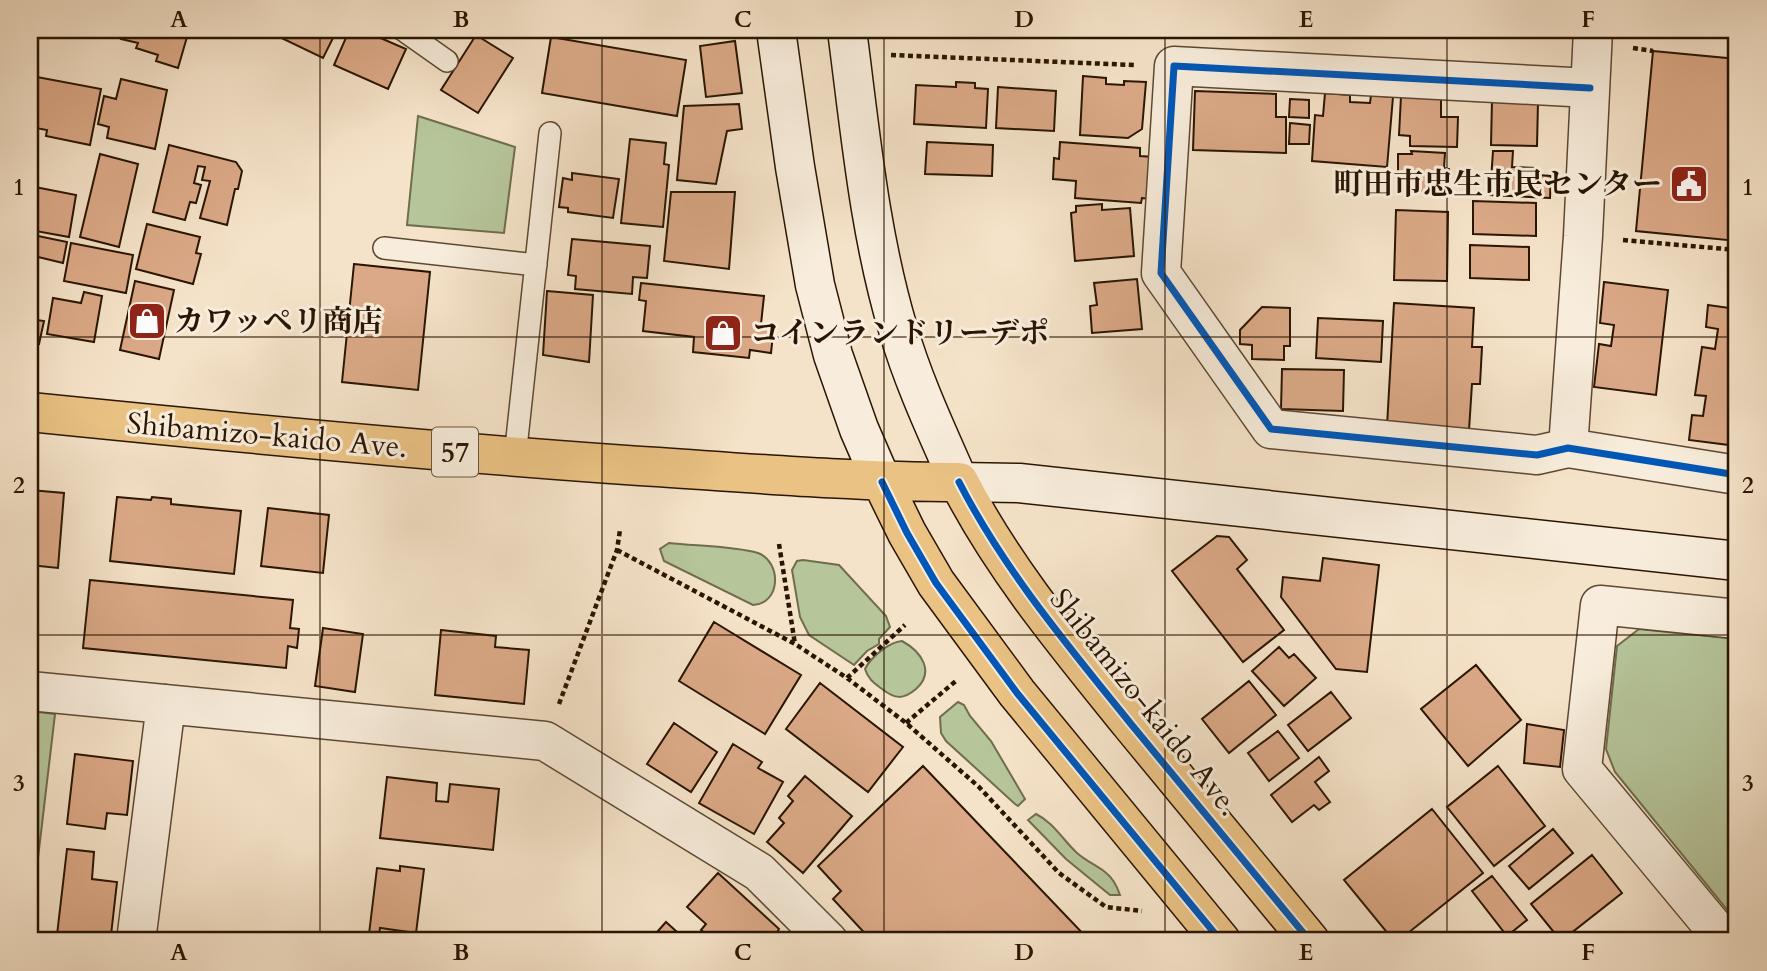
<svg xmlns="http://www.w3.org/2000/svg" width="1767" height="971" viewBox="0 0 1767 971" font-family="Cardo,'Noto Serif JP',serif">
	<rect width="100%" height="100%" fill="#f5e3c9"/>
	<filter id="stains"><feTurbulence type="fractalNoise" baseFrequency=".00286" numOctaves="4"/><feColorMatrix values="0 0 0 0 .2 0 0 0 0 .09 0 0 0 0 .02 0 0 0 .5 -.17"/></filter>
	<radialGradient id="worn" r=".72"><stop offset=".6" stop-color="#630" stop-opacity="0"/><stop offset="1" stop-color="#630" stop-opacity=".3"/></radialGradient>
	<!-- green -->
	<path fill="#b6c59a" stroke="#706d4e" stroke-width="2" d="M418,116l97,31 -11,86 -97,-8z
		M669,543c25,3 65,3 89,10 24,9 23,51 -5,52l-89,-44 -4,-12z
		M803,560l36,5 47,51 4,11 -11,12v5l-12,7 -13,14 -45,-30 -9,-18 -8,-47 5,-9z
		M1639,629l98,10v283l-122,-150 -9,-23 11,-103z
		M902,641c20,11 33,31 14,48 -13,11 -21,10 -34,0 -8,-6 -14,-10 -17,-20 6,-12 24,-27 37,-28z
		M958,702l6,3 6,11 21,25 34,58 -7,7 -3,-2 -69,-63 -5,-8 -1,-16z
		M30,711l25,3 -23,195 -2,-1z
		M1036,814c17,8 27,26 41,39 9,8 19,12 28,19 8,6 12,14 15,23h-10l-44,-36 -38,-39z"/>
	<!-- building -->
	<path fill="#dba987" stroke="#2a1502" stroke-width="2" d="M124,30h65l-11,38 -22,-7 2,-6 -22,-7 2,-5 -17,-4z
		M272,30h65l-14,28 -52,-25z
		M362,30l44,19 -18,40 -54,-24 14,-32 10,5z
		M679,30h46l-45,5z
		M476,35l37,23 -35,55 -37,-23z
		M551,37l135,23 -9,56 -135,-23z
		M735,41l7,52 -36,4 -6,-51z
		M1653,51l84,8v182l-101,-10z
		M1083,76l23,2v6l18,1v-4l22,1 -4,47 -14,9 -48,-3z
		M37,77l64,12 -11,56 -44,-9 1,-6 -17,-3v-27l3,1z
		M121,79l46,11 -12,59 -48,-11 2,-11 -11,-3 6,-28 12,3z
		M956,82l19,1v5l13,1 -2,39 -72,-4 2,-39 40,2z
		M998,87l58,4 -2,40 -58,-3z
		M1195,91l81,3v23h10v36l-93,-3z
		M1325,93l25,2v7l20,1 1,-8 22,2 -6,70 -75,-6 3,-46 8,1z
		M1401,96l40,1v20h17l-1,30 -47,-1v-10l-11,-1z
		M1290,99l19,1v18l-20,-1z
		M1492,100l46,2 -1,44 -46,-1z
		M739,104l3,25 -15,2 -11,53 -39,-4 7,-74z
		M1290,123l20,2 -1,19h-20z
		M630,139l36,4 -2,21 5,1 -6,62 -42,-4z
		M927,142l66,3 -1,31 -67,-2z
		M1060,142l80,6v8l14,1 -3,42 -9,-1 -1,5 -66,-5 1,-17 -23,-2 1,-21 5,1z
		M169,145l67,17 6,9 -4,18h-3l-8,36 -27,-7 10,-37 -8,-1 3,-13 -7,-1 -4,17 7,2 -5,18 -6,-1 -5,18 -32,-8z
		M1411,151l34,2 -1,15 5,1v23l-51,-2v-36h14z
		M1493,151h20l-1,16 24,1 1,7 14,1 -1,22 -60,-3z
		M100,154l38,10 -19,83 -39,-10z
		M572,173l47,6 -6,39 -45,-6v-4l-9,-1 4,-29 9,2z
		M30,186l46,9 -7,42 -39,-7z
		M671,192h64l-6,77 -65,-8z
		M1473,201l63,2v33l-63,-2z
		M1102,204v6l28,-2 4,48 -59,5 -4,-48 5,-1v-6z
		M1396,210l52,2 -1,69 -53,-1z
		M147,224l53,13 -4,16 5,1 -8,30 -57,-15z
		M38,236l29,6 -4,21 -29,-7z
		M572,239l78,7 -3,32 -14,-1 -1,17 -57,-5 1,-13 -8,-1z
		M71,243l62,12 -7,38 -62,-12z
		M1470,245l59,2v33l-59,-2z
		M354,264l76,8 -12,118 -76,-8z
		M1137,279l5,50 -50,4 -2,-27 7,-1 -3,-22z
		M135,281l39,9 -15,69 -39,-9z
		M1604,282l64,8 -12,105 -62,-8 5,-43 12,2 3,-21 -14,-2z
		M641,283l123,13 -3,28 13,1 -3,28 -21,-3 -1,8 -56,-6 1,-15 -51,-6 3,-30 -7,-1z
		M547,291l46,4 -4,67 -46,-7z
		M84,292l18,4 -8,46 -47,-8 6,-36 28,5z
		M1394,303l80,5 -2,39h10l-2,37h-8l-3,46 -82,-4z
		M1708,305l29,4v137l-48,-6 3,-25 11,1 3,-20 -11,-1 7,-48 13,2 3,-20 -12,-2z
		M1262,307l28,1v38h-6v14l-32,-1v-14l-12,-1v-14z
		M1318,318l65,3 -2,41 -65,-4z
		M30,319l14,2 -5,23 -9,-2z
		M1282,369l62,1 -1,41 -62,-2z
		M30,490l34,3 -6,75 -28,-3z
		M117,497l34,3 1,-3 19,2v5l70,7 -7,63 -124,-13z
		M268,508l61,7 -6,58 -62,-7z
		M1217,536l12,1 18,23 -10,9 47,61 -41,32 -71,-91z
		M1323,558l56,7 -12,107 -31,-3 -55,-72 2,-20 37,4z
		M90,580l203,20 -3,28 9,1 -2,19 -9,-2 -2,22 -203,-20z
		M714,622l87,53 -36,59 -86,-53z
		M323,628l40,6 -8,58 -40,-6z
		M441,630l55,6 -1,11 34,3 -5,54 -89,-9z
		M1279,647l10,11 5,-4 22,24 -32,28 -32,-35z
		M1476,665l45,55 -53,46 -47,-57z
		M1249,681l27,34 -47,38 -27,-34z
		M820,683l83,64 -35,45 -82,-63z
		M1331,692l20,26 -43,33 -20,-26z
		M674,723l43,29 -26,40 -44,-28z
		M1527,724l37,6 -4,37 -36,-4z
		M1278,731l21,27 -30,23 -21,-28z
		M733,744l29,18 -4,6 25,14 -29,52 -55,-31z
		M75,754l58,7 -6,54 -20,-2 -2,16 -38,-5z
		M1319,757l10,14 -14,11 15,20 -11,8 -5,-5 -22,17 -21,-27z
		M923,766l167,175h-135l-8,-9 -9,9h-66l-39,-42 8,-8 -23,-25z
		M1498,766l47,60 -51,40 -47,-59z
		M805,776l47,40 -49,57 -36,-31 17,-19 -5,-5 14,-17 -5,-5z
		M387,777l50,6 -1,18 12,1 2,-18 49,5 -6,61 -113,-12z
		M1432,809l51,64 -85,68h-4l-50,-61z
		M1553,829l20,24 -44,36 -20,-23z
		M67,849l27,3 -2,27 25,3 -6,53 -18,-2 -1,7 -35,-5z
		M1592,855l30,38 -61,48 -30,-37z
		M400,866l24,3 -8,64 -36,-5 -1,7 -10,-1 8,-66 23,3z
		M718,873l61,56 -3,5 8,7h-71l-12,-11 5,-6 -19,-17z
		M1492,876l35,44 -20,16 -35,-45z
		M666,922l21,19h-38z"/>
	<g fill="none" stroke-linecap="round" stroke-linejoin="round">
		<defs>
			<path id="lane" d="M403,30l44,31
				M384,248l152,17
				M515,457l35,-324"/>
			<path id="street" d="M1590,88l-416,-22 -13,207 110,156 266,26 31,-7 169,27
				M1568,448l15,-212 10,-206
				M30,691l515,50 214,131 69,69
				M136,941l30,-237
				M1725,941l-143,-172 18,-164 137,14"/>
			<path id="secondary" d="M776,30l19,137 20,118 18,70 26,74 23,53
				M847,30c13,99 22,202 51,299 15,52 39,103 61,153l60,1 718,78"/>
			<path id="primary" d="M30,412c198,20 397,39 596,53 111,7 222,17 333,17 45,88 110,165 172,242 60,72 119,145 179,217
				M882,482l25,51 29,50 81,110 204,248"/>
		</defs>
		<!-- lane casing -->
		<use href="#lane" stroke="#5d4834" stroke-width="24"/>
		<!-- street casing -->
		<use href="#street" stroke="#5d4834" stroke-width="41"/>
		<!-- secondary casing -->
		<use href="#secondary" stroke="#2a1502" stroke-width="41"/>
		<!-- primary casing -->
		<use href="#primary" stroke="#2a1502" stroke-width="41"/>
		<!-- path -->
		<path stroke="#2a1502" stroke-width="4.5" stroke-dasharray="5 3.5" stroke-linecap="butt" d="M1633,48l20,3
			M891,55l243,10
			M1623,240l114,10
			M779,544l16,100
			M617,550l178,94 52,34 59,45 73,64 80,86 47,34 36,4
			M847,678l58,-53
			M559,704l58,-154 3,-20
			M906,723l51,-43"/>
		<!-- lane -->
		<use href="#lane" stroke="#f8eddc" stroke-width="21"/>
		<!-- street -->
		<use href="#street" stroke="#f8eddc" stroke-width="38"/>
		<!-- secondary -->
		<use href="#secondary" stroke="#f8eddc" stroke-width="38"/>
		<!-- primary -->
		<use href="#primary" stroke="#eac284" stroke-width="38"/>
		<defs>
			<path id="cycleway" d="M1590,88l-416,-22 -13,207 110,156 266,26 31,-7 169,27
				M882,482l25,51 29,50 81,110 204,248
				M959,482c45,88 110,165 172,242 60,72 119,145 179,217"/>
		</defs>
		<!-- cycleway casing -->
		<use href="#cycleway" stroke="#f8eddc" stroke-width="11"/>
		<!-- cycleway -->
		<use href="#cycleway" stroke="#0057b8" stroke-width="7"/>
	</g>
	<!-- grid -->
	<path fill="none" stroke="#2a1502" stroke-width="2" stroke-opacity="0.55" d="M320,30v911M602,30v911M884,30v911M1165,30v911M1447,30v911M30,337h1707M30,635h1707"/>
	<!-- icons -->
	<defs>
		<symbol id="civic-square" viewBox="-11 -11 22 22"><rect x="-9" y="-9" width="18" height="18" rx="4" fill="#8f2418" stroke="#f8eddc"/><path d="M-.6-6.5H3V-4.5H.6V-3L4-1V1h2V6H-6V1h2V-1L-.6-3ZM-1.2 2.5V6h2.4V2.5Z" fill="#fff"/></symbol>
		<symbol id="shop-square" viewBox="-11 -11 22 22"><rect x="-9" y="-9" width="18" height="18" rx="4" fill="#8f2418" stroke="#f8eddc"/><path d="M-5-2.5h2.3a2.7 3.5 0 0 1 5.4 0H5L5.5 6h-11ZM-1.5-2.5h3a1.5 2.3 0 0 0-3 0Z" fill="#fff"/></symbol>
	</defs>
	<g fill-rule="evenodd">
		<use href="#civic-square" x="1667" y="162" width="44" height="44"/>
		<use href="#shop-square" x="125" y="299" width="44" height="44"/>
		<use href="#shop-square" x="701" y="311" width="44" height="44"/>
	</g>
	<g text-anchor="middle" stroke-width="6" stroke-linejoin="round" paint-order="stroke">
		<!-- shield labels -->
		<rect fill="#f8eddc" stroke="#685643" stroke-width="2" x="432" y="427.5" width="46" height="49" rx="5"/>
		<g font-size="28" font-weight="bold" fill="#2a1502">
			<text x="455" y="462">57</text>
		</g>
		<!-- poi labels -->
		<g font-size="30" font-weight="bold" fill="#2a1502" stroke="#f8eddc" text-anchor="start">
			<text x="1662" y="194" text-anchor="end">町田市忠生市民センター</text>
			<text x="174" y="331">カワッペリ商店</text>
			<text x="750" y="343">コインランドリーデポ</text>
		</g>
		<!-- street labels -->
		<g font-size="30" fill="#2a1502" stroke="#f8eddc">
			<text transform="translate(267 435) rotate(5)" y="10">Shibamizo-kaido Ave.</text>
			<text transform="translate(1145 702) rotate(51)" y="10">Shibamizo-kaido Ave.</text>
		</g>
	</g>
	<!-- margin -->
	<rect width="1767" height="971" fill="none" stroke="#f5e3c9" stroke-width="77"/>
	<rect x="38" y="38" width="1690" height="894" fill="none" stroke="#2a1502" stroke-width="2.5"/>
	<g font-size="23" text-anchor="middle" font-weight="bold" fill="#2a1502">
		<text x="179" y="27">A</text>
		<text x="461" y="27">B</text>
		<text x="743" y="27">C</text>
		<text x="1024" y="27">D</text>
		<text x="1306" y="27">E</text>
		<text x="1588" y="27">F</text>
		<text x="19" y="195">1</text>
		<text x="1748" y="195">1</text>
		<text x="19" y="493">2</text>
		<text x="1748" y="493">2</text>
		<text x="19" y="791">3</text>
		<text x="1748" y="791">3</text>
		<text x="179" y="960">A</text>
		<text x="461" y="960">B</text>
		<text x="743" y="960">C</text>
		<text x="1024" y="960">D</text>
		<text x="1306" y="960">E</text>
		<text x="1588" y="960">F</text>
	</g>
	<rect width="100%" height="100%" filter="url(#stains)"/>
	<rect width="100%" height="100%" fill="url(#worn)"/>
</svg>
